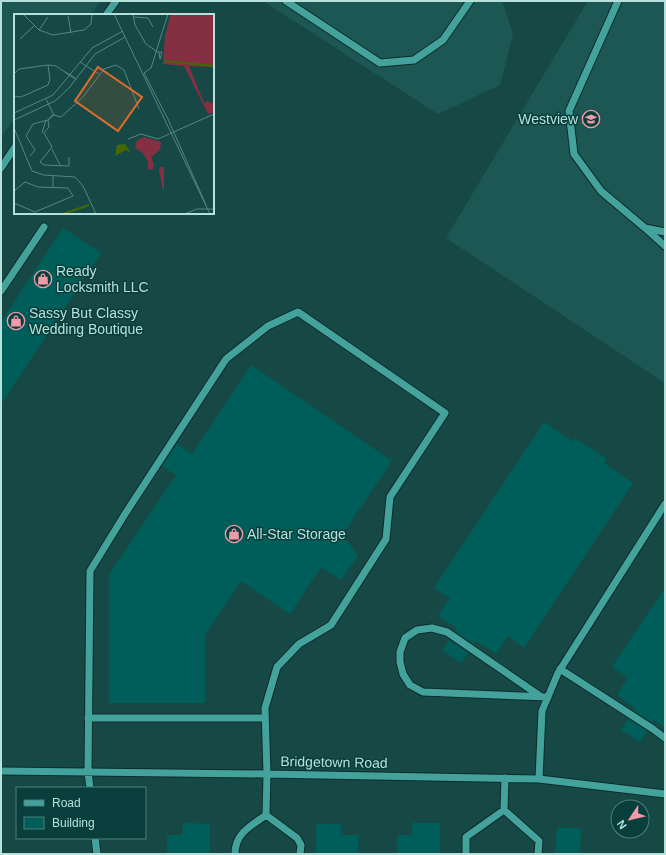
<svg xmlns="http://www.w3.org/2000/svg" width="666" height="855" viewBox="0 0 666 855" font-family="Arial,sans-serif">
	<rect width="100%" height="100%" fill="#164946"/>
	<!-- built -->
	<path fill="#1d5754" d="M1,1h100l-10,14h-76v103l-14,19z
		M263,1h239l11,33 -13,51 -62,29z
		M588,1h77v382l-219,-145z"/>
	<!-- building -->
	<path fill="#005e5a" d="M63,228l38,25 -100,151v-82z
		M251,365l141,96 -50,74 16,20 -17,25 -20,-13 -31,47 -49,-33 -36,54v68h-96v-128l67,-100 -14,-9 15,-22 15,10z
		M544,422l29,20 2,-4 32,21 -3,4 29,20 -109,165 -16,-12 -12,18 -20,-13 -2,3 -19,-13 2,-3 -19,-12 12,-18 -16,-10z
		M665,588v139l-11,-7 -1,3 -20,-13 2,-2 -18,-13 11,-17 -16,-11z
		M449,640l19,13 -7,10 -19,-13z
		M628,719l19,12 -7,11 -19,-12z
		M183,823l27,1v30h-43v-19h15z
		M412,823h28v31h-43v-19h15z
		M316,824h25v11h18l-1,19h-42z
		M557,827l24,2 -1,25h-25z"/>
	<g fill="none" stroke-linecap="round" stroke-linejoin="round">
		<defs>
			<path id="minor" d="M286,1l94,62 34,-3 29,-20 27,-39
				M618,1l-49,110 5,43 27,37 44,37 20,4
				M106,15l10,-14
				M1,168l14,-21
				M645,228l20,18
				M1,291l43,-64
				M560,669l93,60 12,9
				M540,696l-93,-64 -15,-4 -15,2 -12,8 -5,14v10l3,12 7,11 13,7 125,5
				M88,718h177
				M1,771l266,3 272,5 126,15
				M539,779l3,-68 16,-38 107,-169
				M90,788l-2,-16 2,-201 35,-57 101,-155 42,-33 30,-14 147,101 -55,84 -4,42 -55,86 -32,19 -22,23 -12,41 2,66 -1,41c-15,11 -31,18 -31,39
				M504,810l35,31 -1,13
				M504,810l1,-32
				M266,815l31,23 4,7 -1,9
				M95,838l2,16
				M466,854v-17l38,-27"/>
		</defs>
		<!-- minor casing -->
		<use href="#minor" stroke="#0e2c2a" stroke-width="9"/>
		<!-- minor -->
		<use href="#minor" stroke="#44a29d" stroke-width="7"/>
	</g>
	<!-- icons -->
	<defs>
		<symbol id="school-ring" viewBox="-11 -11 22 22"><circle r="9.5" fill="#083e3b" stroke="#f39aa8" stroke-width="1.5"/><path d="M0-5L7-2L0 1L-7-2ZM-4 1L0 2.5L4 1V4Q0 6-4 4Z" fill="#f39aa8"/></symbol>
		<symbol id="shop-ring" viewBox="-11 -11 22 22"><circle r="9.5" fill="#083e3b" stroke="#f39aa8" stroke-width="1.5"/><path d="M-5-2.5h2.3a2.7 3.5 0 0 1 5.4 0H5L5.5 6h-11ZM-1.5-2.5h3a1.5 2.3 0 0 0-3 0Z" fill="#f39aa8"/></symbol>
	</defs>
	<g fill-rule="evenodd">
		<use href="#school-ring" x="581" y="109" width="20" height="20"/>
		<use href="#shop-ring" x="33" y="269" width="20" height="20"/>
		<use href="#shop-ring" x="6" y="311" width="20" height="20"/>
		<use href="#shop-ring" x="224" y="524" width="20" height="20"/>
	</g>
	<g text-anchor="middle" stroke-width="3" stroke-linejoin="round" paint-order="stroke">
		<!-- poi labels -->
		<g font-size="14" fill="#b5e0dc" stroke="#083e3b" text-anchor="start">
			<text x="578" y="124" text-anchor="end">Westview</text>
			<text x="56" y="276">Ready<tspan x="56" dy="16">Locksmith LLC</tspan></text>
			<text x="29" y="318">Sassy But Classy<tspan x="29" dy="16">Wedding Boutique</tspan></text>
			<text x="247" y="539">All-Star Storage</text>
		</g>
		<!-- street labels -->
		<g font-size="14" fill="#b5e0dc" stroke="#083e3b">
			<text transform="translate(334 762) rotate(1)" y="5">Bridgetown Road</text>
		</g>
	</g>
	<!-- overview -->
	<g transform="translate(14 14)">
		<rect width="200" height="200" fill="#164946"/>
		<path d="M157,0h43v53l-25,-1 15,37 3,-2 7,3v8l-6,2 -24,-48 -21,-2 2,-29zM130,123l17,5 -1,8 -9,7 3,8 -2,5 -4,-1v-7l-5,-9 -8,-5 2,-8zM146,153h4v27l-5,-23z" fill="#852f42"/>
		<path d="M111,130l6,9 -5,-3 -11,6 2,-11z" fill="#446902"/>
		<path fill="none" stroke="#446902" stroke-width="2" d="M150,47l50,5M49,200l26,-9"/>
		<path fill="none" stroke="#568582" stroke-width="1" d="M100,0l96,200M119,0l2,11 11,19 10,7M10,1l15,15 14,5 31,-5 7,-6 1,-10M54,2l3,17M119,3l15,1 5,9M25,16l9,-13M6,25l14,-13M142,38h6l-2,7 -1,-7M66,48l19,12M51,58l6,3 5,4 -6,-3zM130,59l7,-5 17,-54M130,59l24,46 38,86M0,60l5,-5 29,-4 8,1 9,6M0,82l7,1 27,-12 2,-6 -2,-14M32,85l8,16 7,2 22,-20 21,-28 12,-4 8,5 15,39M0,99l39,-18 39,-47 31,-17M39,100l-5,6 6,-5M0,106l41,-19 14,-13 26,-34 30,-17M0,114l18,43 12,4 31,2 8,9 13,28M28,119l4,-13M114,125l13,-5 17,5 56,-25M38,135l8,16M16,142l5,-6 -9,-14 7,-12 15,-4 1,7 -5,6 8,14 -12,15 4,3 25,1v-9M39,174v-13M0,177l11,-9 13,5 30,1 5,8 -38,16 -21,-9M171,200l12,-5h17"/>
		<path fill="#e06d2b" fill-opacity="0.15" stroke="#e06d2b" stroke-width="2" d="M84,53l44,30 -24,34 -43,-30z"/>
		<rect width="200" height="200" fill="none" stroke="#b5e0dc" stroke-width="2"/>
	</g>
	<!-- border -->
	<rect width="666" height="855" fill="none" stroke="#b5e0dc" stroke-width="4"/>
	<!-- legend -->
	<rect x="16" y="787" width="130" height="52" fill="#083e3b" stroke="#4d7f7b"/>
	<rect x="24" y="800" width="20" height="6" fill="#44a29d" stroke="#4d7f7b"/>
	<text x="52" y="807" font-size="12" fill="#b5e0dc">Road</text>
	<rect x="24" y="817" width="20" height="12" fill="#005e5a" stroke="#4d7f7b"/>
	<text x="52" y="827" font-size="12" fill="#b5e0dc">Building</text>
	<!-- north arrow -->
	<g transform="translate(630 819) rotate(235)"><circle r="19" fill="#083e3b" stroke="#4d7f7b"/>
	<path d="M0-3L7 15L0 10L-7 15Z" fill="#f39aa8"/>
	<text y="-6" font-size="11" font-weight="bold" text-anchor="middle" fill="#b5e0dc">N</text>
	</g>
</svg>
